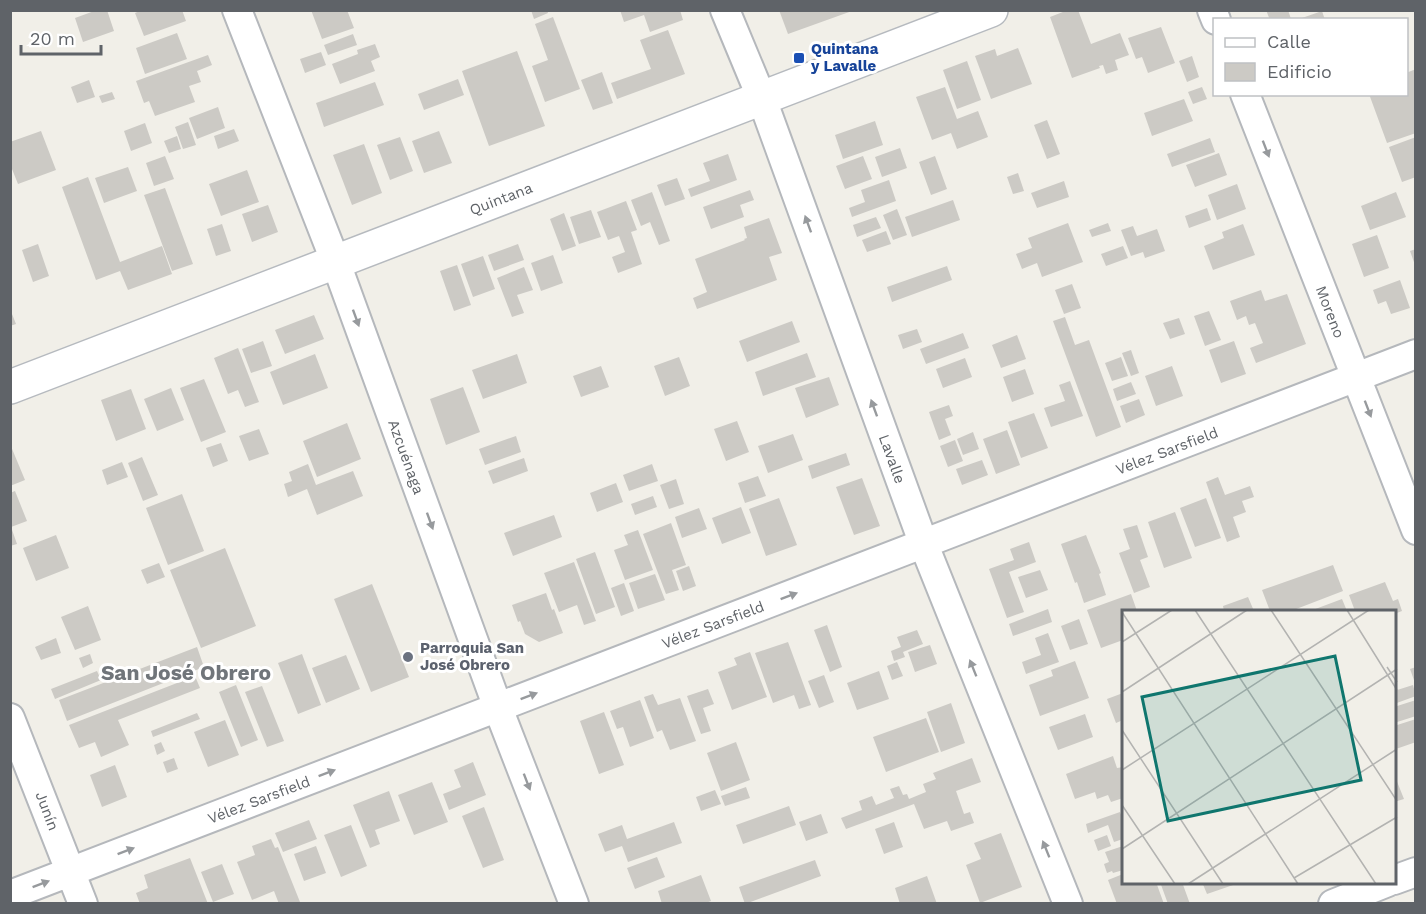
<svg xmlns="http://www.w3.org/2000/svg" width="1426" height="914" viewBox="0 0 1426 914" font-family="'Work Sans',sans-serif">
	<rect width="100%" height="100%" fill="#f1efe8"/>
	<!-- building -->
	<path fill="#cccac5" d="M97,10h10l7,21 -31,11 -8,-24z
		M142,10h40l4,11 -42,15 -9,-23z
		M311,10h36l7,18 -32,11z
		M531,10h16l1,3 -14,6z
		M620,10h60l3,10 -33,12 -6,-17 -20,7z
		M779,10h73v1l-64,23z
		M1068,10h10l13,34 29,-11 9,22 -14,5 3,10 -12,4 -3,-9 -4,1 1,2 -28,10 -22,-61z
		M1266,10h22l3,9 -21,1z
		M1322,11l3,9h-22l-1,-2z
		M553,17l27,72 -35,13 -13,-36 16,-6 -13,-36z
		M1161,27l14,36 -27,10 -6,-16 -6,2 -8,-21z
		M668,30l17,44 -68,25 -6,-16 40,-14 -11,-29z
		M177,33l10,26 -42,15 -9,-26z
		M353,34l4,11 -29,10 -4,-10z
		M375,44l5,13 -9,4 4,10 -35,13 -8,-20 26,-10 -1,-4z
		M1018,48l14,36 -41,15 -16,-43 20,-7 2,7z
		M517,51l28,75 -56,20 -27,-75z
		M321,52l5,13 -21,8 -5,-14z
		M208,55l4,10 -15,6 4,11 -12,4 6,16 -40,14 -6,-15 -5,2 -8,-22z
		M1192,56l7,21 -12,5 -8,-21z
		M967,61l14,39 -24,9 -14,-39z
		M1416,69v64l-29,10 -18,-49h37v-21z
		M602,72l11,31 -20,7 -12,-30z
		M458,79l6,16 -40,15 -6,-16z
		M89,80l6,17 -18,6 -6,-16z
		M375,82l9,23 -60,22 -8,-24z
		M945,87l12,32 21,-8 10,26 -31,12 -6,-16 -19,7 -16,-43z
		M1202,87l5,12 -14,5 -5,-12z
		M112,92l3,7 -13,4 -3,-7z
		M1184,99l9,22 -41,15 -8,-23z
		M218,107l7,21 -28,11 -8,-21z
		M1047,120l13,34 -13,5 -13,-34z
		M875,121l8,24 -40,14 -8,-24z
		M188,122l8,23 -13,4 -8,-22z
		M145,123l7,20 -21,8 -7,-20z
		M234,129l5,12 -21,8 -4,-13z
		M41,131l15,39 -38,14 -8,-20v-22z
		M439,131l13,32 -28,10 -12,-32z
		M177,136l4,13 -12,4 -5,-12z
		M400,137l13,34 -23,9 -13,-35z
		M1416,137v40l-14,5 -13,-35z
		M1210,138l5,14 -43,15 -5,-13z
		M364,144l18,49 -30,12 -19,-50z
		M900,148l7,20 -25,9 -7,-20z
		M1219,153l8,22 -32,12 -9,-22z
		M728,154l9,26 -46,17 -3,-8 22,-8 -7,-18z
		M165,156l9,23 -20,7 -8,-23z
		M863,156l9,23 -27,10 -9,-23z
		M935,156l12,33 -16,6 -12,-33z
		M128,167l9,24 -33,12 -9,-25z
		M247,170l12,32 -38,14 -12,-32z
		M1018,173l6,18 -11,3 -6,-17z
		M88,177l32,85 42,-16 10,28 -44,16 -8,-19 -24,9 -34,-93z
		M677,178l8,21 -20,7 -8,-21z
		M889,180l7,21 -44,16 -3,-9 16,-6 -4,-12z
		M1064,181l5,16 -32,11 -6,-15z
		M1237,184l9,25 -29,11 -9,-25z
		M165,188l28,76 -21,7 -28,-76z
		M750,190l4,10 -14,5 4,12 -33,12 -8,-22z
		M652,192l18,49 -11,4 -9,-23 -9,4 -10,-26z
		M1396,192l10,25 -36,13 -9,-24z
		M953,200l7,20 -48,17 -7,-20z
		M626,201l11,29 -6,2 11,32 -24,9 -6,-16 13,-5 -6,-16 -11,4 -11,-28z
		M268,205l10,27 -26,10 -10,-28z
		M1207,208l4,12 -22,8 -4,-12z
		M897,209l10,26 -14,5 -10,-25z
		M591,210l10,27 -22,7 -9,-27z
		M564,213l12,33 -14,5 -12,-32z
		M876,217l5,11 -24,9 -4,-12z
		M769,218l13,35 -13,4 8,23 -80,29 -4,-11 14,-6 -12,-33 50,-19 -1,-1 3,-1 -3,-11z
		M1068,223l15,39 -41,15 -5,-14 -15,6 -6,-15 16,-6 -4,-10z
		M1108,223l3,8 -19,6 -3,-7z
		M222,224l9,27 -15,5 -9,-27z
		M1243,224l12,31 -42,15 -9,-24 20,-8 -2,-6z
		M1133,226l4,10 20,-7 8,22 -20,7 -2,-6 -12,4 -10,-26z
		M886,231l5,13 -24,8 -5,-12z
		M1377,235l12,33 -25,9 -12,-33z
		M38,244l11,32 -16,6 -11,-32z
		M518,244l6,16 -30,11 -6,-16z
		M1123,246l5,12 -22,8 -5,-12z
		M1416,249v16h-1l-5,-14z
		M553,255l10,28 -22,8 -10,-28z
		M483,256l12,33 -22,8 -12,-33z
		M457,265l14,40 -17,6 -14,-40z
		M947,266l5,14 -60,22 -5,-15z
		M524,267l9,23 -16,5 7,18 -12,4 -15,-39z
		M1400,280l10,28 -19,6 -5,-13 -8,3 -5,-14z
		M1072,284l9,24 -17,6 -9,-24z
		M1261,290l4,11 22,-7 19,50 -50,19 -6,-15 13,-5 -8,-20 -6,2 -3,-9 -9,4 -7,-19z
		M10,309l6,15 -6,2z
		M1209,311l12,29 -16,6 -11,-30z
		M314,315l10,24 -39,15 -10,-24z
		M1065,317l10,28 14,-5 32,87 -25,10 -43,-116z
		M1179,318l6,16 -15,5 -7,-16z
		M792,321l8,21 -53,20 -8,-21z
		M917,329l5,13 -19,7 -5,-14z
		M963,333l6,15 -43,16 -6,-15z
		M1017,335l9,24 -25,9 -9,-23z
		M263,341l9,25 -21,7 -9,-24z
		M1234,341l12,33 -25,9 -12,-33z
		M238,348l21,54 -14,5 -7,-17 -10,4 -14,-36z
		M1131,350l8,23 -8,3 -9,-23z
		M807,353l9,24 -53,19 -8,-24z
		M315,354l13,34 -45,17 -13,-33z
		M517,354l10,29 -44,16 -11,-29z
		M679,357l11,29 -25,10 -11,-30z
		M1121,357l7,19 -16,5 -7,-18z
		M965,358l7,19 -29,11 -7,-19z
		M601,366l8,21 -28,10 -8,-21z
		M1172,366l11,30 -27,10 -11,-30z
		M1025,369l9,25 -22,8 -9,-25z
		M829,377l10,28 -33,13 -11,-30z
		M204,379l22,53 -25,10 -21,-54z
		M1070,381l13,35 -32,11 -7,-19 21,-7 -6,-16z
		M1131,382l5,12 -19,7 -4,-12z
		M463,387l17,45 -34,13 -16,-46z
		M171,388l13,32 -27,11 -13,-32z
		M131,389l15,40 -30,12 -15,-41z
		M1139,399l6,16 -19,8 -6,-17z
		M949,405l4,11 -8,3 6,16 -12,5 -10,-28z
		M1034,413l14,35 -27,10 -13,-36z
		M737,421l12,31 -23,9 -12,-32z
		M347,423l14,36 -44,18 -14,-36z
		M259,429l10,25 -20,7 -10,-25z
		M1007,430l13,35 -24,9 -13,-35z
		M973,432l6,17 -16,6 -6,-16z
		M793,434l10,26 -35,13 -10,-27z
		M516,436l5,16 -36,13 -6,-16z
		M955,440l8,21 -15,6 -8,-21z
		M221,443l7,18 -15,6 -7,-19z
		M10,444l15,36 -15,6z
		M846,453l4,12 -38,14 -4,-13z
		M142,457l16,38 -15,6 -15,-38z
		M524,458l4,13 -35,13 -5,-13z
		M982,460l6,15 -26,10 -6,-16z
		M122,462l6,15 -21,8 -5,-15z
		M308,464l8,21 37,-14 10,25 -46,19 -10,-26 -19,8 -4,-13 8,-3 -3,-9z
		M652,464l6,17 -29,10 -6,-16z
		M758,476l8,20 -21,7 -7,-20z
		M1218,477l7,18 25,-9 4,11 -12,4 4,11 -13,5 7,20 -13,5 -21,-60z
		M862,478l18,48 -26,9 -18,-48z
		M676,479l8,25 -15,5 -9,-24z
		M616,483l7,19 -26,10 -7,-19z
		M15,491l12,30 -16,6 6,17 -7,2v-53z
		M182,494l22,57 -36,14 -22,-57z
		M653,496l4,11 -22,8 -4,-11z
		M779,498l18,47 -31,11 -17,-47z
		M1206,498l15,40 -26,9 -15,-39z
		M741,507l10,26 -29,11 -10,-26z
		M699,508l8,21 -25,9 -7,-21z
		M1175,512l17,46 -28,10 -16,-46z
		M554,515l8,22 -49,19 -9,-23z
		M671,523l15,42 -14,5 7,20 -13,4 -23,-60z
		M1137,525l11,32 -8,3 10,27 -16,6 -15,-40 11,-4 -7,-20z
		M638,530l15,40 -28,10 -11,-30 14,-5 -4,-10z
		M56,535l13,33 -33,13 -13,-33z
		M1086,535l15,38 -2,1 7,21 -22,8 -7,-21 -2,1 -14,-39z
		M1029,542l7,20 -27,10 15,40 -17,6 -18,-49 25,-9 -4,-11z
		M225,548l31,78 -55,22 -31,-78z
		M595,552l20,55 -19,7 -20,-55z
		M574,562l22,59 -12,4 -7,-20 -18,7 -15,-39z
		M159,563l6,14 -18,7 -6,-14z
		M1333,565l10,26 -52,20h-21l-8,-21z
		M689,566l7,20 -13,5 -7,-20z
		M1040,570l8,20 -22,8 -8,-21z
		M655,574l10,26 -27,9 -9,-26z
		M1385,582l8,19 5,-2 4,12 -8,3v-3h-39l-6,-16z
		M624,583l10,28 -13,5 -10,-28z
		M372,584l37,93 -38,15 -37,-93z
		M546,593l6,17 2,-1 9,24 -24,9 -14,-8 -5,-13 -2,1 -6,-17z
		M1131,594l6,17h-14v29l-22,8 -14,-38z
		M1248,597l6,14h-30l-1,-5z
		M1342,599l5,12h-37z
		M88,606l13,34 -26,10 -14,-33z
		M1048,609l4,13 -39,14 -4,-12z
		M1079,619l9,25 -18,6 -9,-24z
		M827,625l15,42 -12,5 -16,-42z
		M917,630l6,14 -20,8 2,5 -11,4 -3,-10 10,-4 -4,-10z
		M1048,633l11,29 -33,12 -4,-12 19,-7 -6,-17z
		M56,638l5,15 -20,7 -6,-13z
		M788,642l23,63 -12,4 -5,-14 -21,8 -18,-50z
		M930,645l7,19 -22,8 -7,-20z
		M197,647l7,20 -137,54 -8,-21z
		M750,652l17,45 -35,13 -14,-38 19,-7 -3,-7z
		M90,654l3,9 -10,5 -4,-10z
		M302,654l19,51 -23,9 -20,-51z
		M346,655l14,34 -34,14 -14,-35z
		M1075,661l14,37 -49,18 -11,-31 24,-9 -2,-6z
		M897,662l6,14 -11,4 -5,-14z
		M1416,667v16h-1l-5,-14z
		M97,671l4,9 -46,19 -4,-10z
		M879,671l10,28 -32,11 -10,-27z
		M824,675l10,27 -15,6 -11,-27z
		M195,676l5,12 -82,32 11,25 -28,12 -6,-15 -16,6 -10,-23z
		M236,685l22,55 -17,7 -22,-55z
		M1413,685l3,11 -22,8v-13z
		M262,686l22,55 -17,6 -22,-55z
		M708,689l6,15 -11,4 8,23 -10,3 -14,-38z
		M1123,693v27l-7,3 -9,-24z
		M653,694l5,11 22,-7 16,43 -26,9 -8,-20 -5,2 -13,-35z
		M640,700l14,38 -24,9 -7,-20 -6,2 -7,-18z
		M1416,700v16l-22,7v-16z
		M951,703l14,40 -24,9 -14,-40z
		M604,712l20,53 -25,9 -19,-53z
		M197,713l3,6 -47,18 -2,-6z
		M1085,714l8,23 -35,13 -9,-23z
		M926,718l13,34 -53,20 -13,-35z
		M1416,719v23l-20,7 -2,-5v-18z
		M225,720l14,35 -31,12 -14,-35z
		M161,742l4,9 -8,4 -3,-10z
		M736,742l14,38 -29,11 -14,-38z
		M1113,756l4,12 6,-1v31l-12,4 -3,-7 -11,4 -2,-7 -20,7 -9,-25z
		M174,758l4,11 -11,4 -4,-11z
		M972,758l9,24 -25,9 8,23 6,-2 4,11 -23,8 -4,-10 -23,8 -10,-25 -68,25 -5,-11 21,-8 -3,-9 13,-5 4,9 18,-7 -4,-9 9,-3 4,9 4,-1 2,5 17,-7 -3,-8 13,-5 -3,-6z
		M473,762l13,33 -37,15 -6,-16 18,-7 -7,-17z
		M115,765l12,32 -25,10 -12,-32z
		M1394,774l10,25 -10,3z
		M432,782l16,40 -34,13 -16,-40z
		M746,787l4,11 -25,8 -4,-10z
		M715,790l6,14 -20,7 -5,-14z
		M389,791l11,30 -25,9 5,14 -10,4 -17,-43z
		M789,806l7,19 -53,19 -7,-19z
		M484,807l20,53 -21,8 -21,-52z
		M1120,812l3,8v19l-9,3 -6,-17 -20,8 -2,-9z
		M821,814l7,19 -22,8 -7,-19z
		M309,820l8,19 -34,13 -8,-19z
		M674,822l8,21 -54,19 -6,-16 -17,6 -7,-18 24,-9 5,14z
		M894,822l9,25 -19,7 -9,-25z
		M351,825l16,41 -26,11 -17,-42z
		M1001,833l21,54 -42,16 -14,-38 15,-6 -7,-16z
		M1107,835l4,11 -13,5 -4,-11z
		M271,839l4,9 3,-1 22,55 -4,2h-17l-5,-13 -22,9 -15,-38 18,-7 -3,-9z
		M316,846l10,27 -22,8 -10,-27z
		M1123,846v24l-10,3 -1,-2 -5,2 -3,-9 5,-2 -4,-10z
		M657,857l8,20 -30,12 -8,-21z
		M190,858l18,46h-68l-4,-11 12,-5 -4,-13z
		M815,860l6,16 -76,28 -6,-17z
		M222,864l12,30 -21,8 -12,-30z
		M1123,874v8h33l8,22h-47l-9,-24z
		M701,875l10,26 -8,3h-41l-4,-13z
		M927,876l10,28h-37l-5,-16z
		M1160,882h22l8,22h-22z
		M1202,882h37v1l-32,11z"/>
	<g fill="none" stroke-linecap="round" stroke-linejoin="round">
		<defs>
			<path id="minor" d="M237,10l99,253 162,445 76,196
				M725,10l37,89 162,446 144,359
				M1212,10l4,10
				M1245,94l171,436
				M10,718l73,186
				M1394,880l22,-8
				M10,895l1406,-541
				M1333,904l55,-22"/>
			<path id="secondary" d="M10,387l981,-377"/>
		</defs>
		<!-- minor casing -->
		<use href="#minor" stroke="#b5b8bc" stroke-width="32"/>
		<!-- secondary casing -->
		<use href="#secondary" stroke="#b6babf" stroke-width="36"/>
		<!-- minor -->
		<use href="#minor" stroke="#fff" stroke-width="28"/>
		<!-- secondary -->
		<use href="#secondary" stroke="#fff" stroke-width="33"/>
	</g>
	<!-- one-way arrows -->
	<defs><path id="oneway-solid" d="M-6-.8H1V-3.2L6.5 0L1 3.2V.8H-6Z" transform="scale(1.5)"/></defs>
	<g fill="#979a9d">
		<use href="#oneway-solid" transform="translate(1266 149) rotate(69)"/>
		<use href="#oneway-solid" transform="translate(808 224) rotate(-110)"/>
		<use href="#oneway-solid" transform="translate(356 318) rotate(70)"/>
		<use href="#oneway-solid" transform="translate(874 408) rotate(-110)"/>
		<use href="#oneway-solid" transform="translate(1368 409) rotate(69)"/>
		<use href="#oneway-solid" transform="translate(430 521) rotate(70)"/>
		<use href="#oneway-solid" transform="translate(789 596) rotate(-21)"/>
		<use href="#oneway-solid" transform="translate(973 668) rotate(-112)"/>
		<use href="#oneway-solid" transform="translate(529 696) rotate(-21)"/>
		<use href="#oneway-solid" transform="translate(327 773) rotate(-21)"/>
		<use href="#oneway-solid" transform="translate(527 782) rotate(69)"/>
		<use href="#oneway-solid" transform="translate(1046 849) rotate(-112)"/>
		<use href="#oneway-solid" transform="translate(126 851) rotate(-21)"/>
		<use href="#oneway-solid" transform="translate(41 884) rotate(-21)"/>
	</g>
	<!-- markers -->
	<rect fill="#1a4fb4" stroke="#fff" stroke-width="2" x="793" y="52" width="12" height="12" rx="3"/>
	<circle fill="#6b7280" stroke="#fff" stroke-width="2" cx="408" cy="657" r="6"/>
	<g text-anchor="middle" stroke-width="6" stroke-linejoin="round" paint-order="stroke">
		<!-- transit labels -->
		<g font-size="15" font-weight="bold" fill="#164399" stroke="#fff" text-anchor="start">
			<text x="811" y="54">Quintana<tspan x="811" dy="17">y Lavalle</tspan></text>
		</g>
		<!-- street labels -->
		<g font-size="15" fill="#5f6368" stroke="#fff">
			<text transform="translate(501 199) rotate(-21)" y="5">Quintana</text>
			<text transform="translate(1330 312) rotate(69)" y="5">Moreno</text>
			<text transform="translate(1167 451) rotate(-21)" y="5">Vélez Sarsfield</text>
			<text transform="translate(406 457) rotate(70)" y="5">Azcuénaga</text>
			<text transform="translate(892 459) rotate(70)" y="5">Lavalle</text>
			<text transform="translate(713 625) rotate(-21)" y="5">Vélez Sarsfield</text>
			<text transform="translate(259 800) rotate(-21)" y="5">Vélez Sarsfield</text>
			<text transform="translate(47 811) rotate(69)" y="5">Junín</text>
		</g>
		<!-- worship labels -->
		<g font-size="15" font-weight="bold" fill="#5b616d" stroke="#fff" text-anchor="start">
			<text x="420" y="653">Parroquia San<tspan x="420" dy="17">José Obrero</tspan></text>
		</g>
		<!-- district labels -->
		<g font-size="21" font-weight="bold" fill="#70757a" stroke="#fff">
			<text x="186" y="680">San José Obrero</text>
		</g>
	</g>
	<!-- overview -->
	<g transform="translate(1122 610)">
		<rect width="274" height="274" fill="#f1efe8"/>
		<path fill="none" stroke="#b3b3b1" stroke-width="1.5" d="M73,0l181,274M149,0l126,191M225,0l50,80M0,2l176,272M0,32l50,-32M265,57l10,15M0,82l125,-82M0,120l101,154M0,160l247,-160M0,195l53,79M0,239l275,-180M172,268l103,-61M66,274l209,-135"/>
		<path fill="#0f766e" fill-opacity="0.15" stroke="#0f766e" stroke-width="3" d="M213,46l26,124 -193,41 -26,-124z"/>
		<rect width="274" height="274" fill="none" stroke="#5f6368" stroke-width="3"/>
	</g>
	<!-- border -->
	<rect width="1426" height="914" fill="none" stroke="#5f6368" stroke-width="24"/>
	<!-- legend -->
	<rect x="1213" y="18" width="195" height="78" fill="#ffffff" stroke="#bfc1c3" stroke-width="1.5"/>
	<rect x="1225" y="38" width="30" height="9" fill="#ffffff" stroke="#bfc1c3" stroke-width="1.5"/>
	<text x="1267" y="48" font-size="18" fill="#5f6368">Calle</text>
	<rect x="1225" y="63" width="30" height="18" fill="#cccac5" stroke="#bfc1c3" stroke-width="1.5"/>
	<text x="1267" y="78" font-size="18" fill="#5f6368">Edificio</text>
	<!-- scale -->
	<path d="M21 45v9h80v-9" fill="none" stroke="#5f6368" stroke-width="3"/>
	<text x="30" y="45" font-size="18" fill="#5f6368" stroke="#ffffff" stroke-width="4.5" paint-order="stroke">20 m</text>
</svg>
